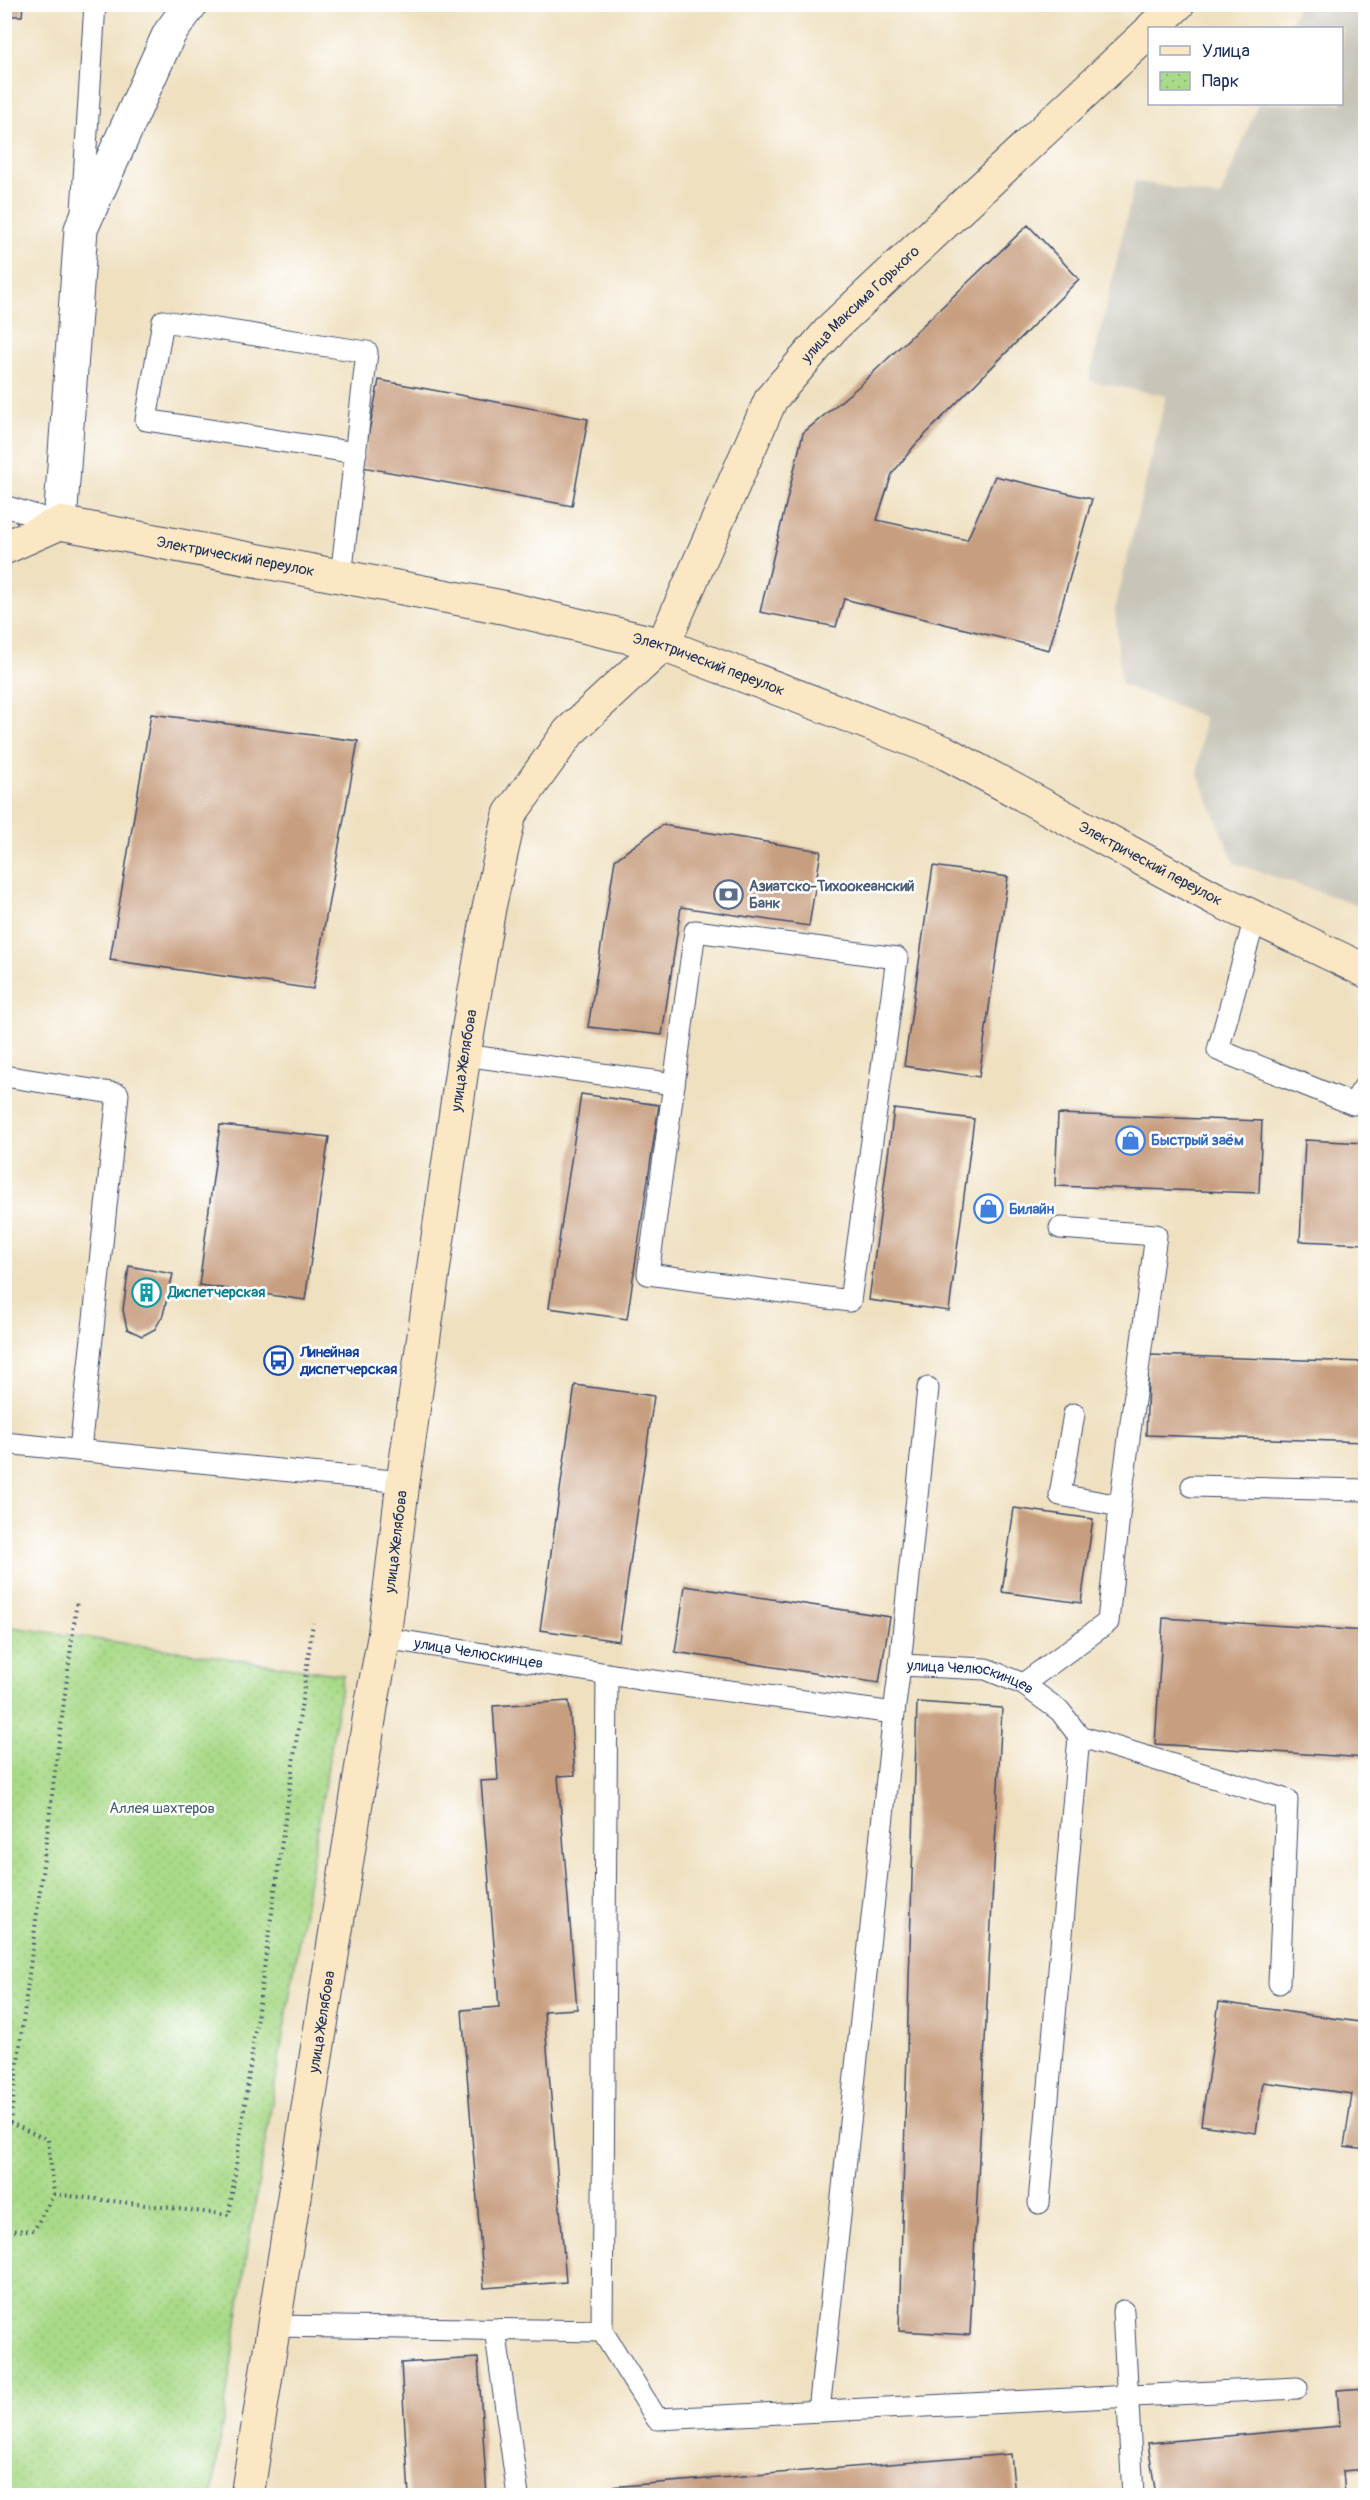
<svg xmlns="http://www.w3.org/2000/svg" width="1370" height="2500" viewBox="0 0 1370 2500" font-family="Pangolin,sans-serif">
	<defs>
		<pattern id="park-dots" width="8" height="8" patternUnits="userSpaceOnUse" patternTransform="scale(1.5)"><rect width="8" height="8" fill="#a9da88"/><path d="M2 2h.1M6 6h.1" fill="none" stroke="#91bb78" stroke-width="1.8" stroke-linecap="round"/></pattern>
	</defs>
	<rect width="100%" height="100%" fill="#fff"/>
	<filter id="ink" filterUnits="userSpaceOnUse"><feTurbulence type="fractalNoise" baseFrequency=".0167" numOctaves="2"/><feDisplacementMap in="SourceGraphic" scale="12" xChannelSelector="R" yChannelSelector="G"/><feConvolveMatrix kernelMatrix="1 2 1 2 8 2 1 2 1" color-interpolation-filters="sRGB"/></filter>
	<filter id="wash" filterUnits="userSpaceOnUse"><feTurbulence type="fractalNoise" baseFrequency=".008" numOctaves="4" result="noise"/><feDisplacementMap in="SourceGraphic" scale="24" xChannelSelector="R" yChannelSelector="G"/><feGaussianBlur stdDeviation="1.35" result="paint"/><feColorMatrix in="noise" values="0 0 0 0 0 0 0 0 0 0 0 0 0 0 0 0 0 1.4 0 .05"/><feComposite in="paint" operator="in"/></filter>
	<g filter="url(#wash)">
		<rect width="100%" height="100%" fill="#efe0c0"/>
		<!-- industrial -->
		<path fill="#c8c4b8" d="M1298,5h67v902l-131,-44 -36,-89 6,-57 -83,-33 -6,-74 51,-214 -77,-15 46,-200 85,16 38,-93h84v-76h-54z"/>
		<!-- park -->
		<path fill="url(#park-dots)" stroke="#628473" stroke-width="1.5" d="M5,1626l338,49 -93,559 -38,261h-207z"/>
		<g id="blocks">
			<!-- building -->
			<path fill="#c79e7f" d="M4,4h19l-1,12h-18z
				M1028,225l51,54 -164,166 -23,29 -15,46 90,20 28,-64 97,23 -43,151 -205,-51 -8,28 -76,-15 43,-179 56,-47z
				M379,380l209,39 -16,87 -210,-39z
				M151,714l207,27 -45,248 -203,-29z
				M662,825l159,26 -12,75 -128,-19 -19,128 -74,-8 27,-167z
				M933,866l75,11 -29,200 -75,-11z
				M581,1094l78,11 -32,214 -78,-11z
				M894,1109l80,10 -25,192 -80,-11z
				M1058,1114l204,7 -3,72 -204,-7z
				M220,1125l109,12 -24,163 -106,-15z
				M1305,1140l61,3v101l-66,-3z
				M129,1266l44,8 -10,41 -8,14 -13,7 -15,-7 -4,-19z
				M1149,1355l217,7v80l-220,-7z
				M575,1385l79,11 -35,245 -79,-11z
				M1014,1508l79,11 -12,84 -79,-11z
				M685,1586l205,31 -11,66 -204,-31z
				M1163,1618l203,13v127l-211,-14z
				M569,1701l6,74 -17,1 19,233 -33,2 22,271 -82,6 -22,-278 37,-3 -18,-226 17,-1 -5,-74z
				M917,1702l85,6 -32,627 -71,-4z
				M1219,2002l147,21v127l-22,-3 8,-53 -89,-12 -7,51 -55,-8z
				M478,2358l9,138h-78l-8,-133z
				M1366,2388v81l-23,2 2,25h-189l-8,-53 192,-17 -3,-36z
				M1011,2454l4,42h-417v-8z"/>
		</g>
	</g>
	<g filter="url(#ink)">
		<use href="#blocks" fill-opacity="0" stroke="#3b4a6d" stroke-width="1.5"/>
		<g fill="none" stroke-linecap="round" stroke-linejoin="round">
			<defs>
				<g id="lane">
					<path d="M82,211l13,-207"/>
					<path d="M4,506l56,17"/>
					<path d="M341,577l26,-225 -204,-31 -17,99 210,33"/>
					<path d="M1255,918l-37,132 135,54 13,-20"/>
					<path d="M695,931l202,27 -47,343 -202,-27z"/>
					<path d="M464,1055l210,29"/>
					<path d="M4,1076l114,18 -38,356"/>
					<path d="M1060,1228l96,7 -36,271"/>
					<path d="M4,1443l399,39"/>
					<path d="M1192,1486l174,4"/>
					<path id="s1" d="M384,1638l255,41 255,34 6,-48 86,4 37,15 37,27 19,25 -40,467"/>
					<path d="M900,1665l28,-277"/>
					<path d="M1023,1684l85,-62 12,-116 -60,-11 14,-81"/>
					<path d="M1079,1736l208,64 -8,183"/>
					<path d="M1123,2311l10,185"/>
					<path d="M274,2326l328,5 55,88 640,-31"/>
					<path d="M495,2329l23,167"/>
					<path d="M602,2331l5,-657"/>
					<path d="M819,2411l75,-698"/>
				</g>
				<path id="street" d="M60,523l21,-294 88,-195 22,-30"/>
				<g id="secondary">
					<path d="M1152,28l26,-24"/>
					<path id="s2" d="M4,548l56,-25 442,84 161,38 281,107 272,147 150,72"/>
					<path id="s3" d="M247,2496l125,-795 12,-63 19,-156 61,-427 25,-147 21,-94 59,-82 94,-87 108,-246 62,-72 317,-296"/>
				</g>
			</defs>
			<!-- lane casing -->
			<use href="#lane" stroke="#3b4a6d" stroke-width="23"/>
			<!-- street casing -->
			<use href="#street" stroke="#3b4a6d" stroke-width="35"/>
			<!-- secondary casing -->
			<use href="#secondary" stroke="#3b4a6d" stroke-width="35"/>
			<!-- path -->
			<path stroke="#3b4a6d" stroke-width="4" stroke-dasharray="1.5 4.5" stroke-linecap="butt" d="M10,2123l67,-523
				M4,2125l6,-2 38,17 6,54 -20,36 -30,1
				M54,2194l175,21 84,-592"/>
			<!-- lane -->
			<use href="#lane" stroke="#fff" stroke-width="21"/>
			<!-- street -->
			<use href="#street" stroke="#fff" stroke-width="33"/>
			<!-- secondary -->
			<use href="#secondary" stroke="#fbe7c3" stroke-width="33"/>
		</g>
	</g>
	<!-- icons -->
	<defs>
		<symbol id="bank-ring" viewBox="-11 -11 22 22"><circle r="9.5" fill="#fff" stroke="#5c6f8a" stroke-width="1.5"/><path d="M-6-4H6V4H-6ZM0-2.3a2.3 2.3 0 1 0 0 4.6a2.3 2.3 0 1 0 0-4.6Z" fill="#5c6f8a"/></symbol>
		<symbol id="shop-ring" viewBox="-11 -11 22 22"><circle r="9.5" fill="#fff" stroke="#3f7fe0" stroke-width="1.5"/><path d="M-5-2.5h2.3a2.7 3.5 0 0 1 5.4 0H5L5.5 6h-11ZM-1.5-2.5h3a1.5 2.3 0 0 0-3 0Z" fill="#3f7fe0"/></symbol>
		<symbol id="building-ring" viewBox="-11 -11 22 22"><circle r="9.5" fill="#fff" stroke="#0f9aa8" stroke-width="1.5"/><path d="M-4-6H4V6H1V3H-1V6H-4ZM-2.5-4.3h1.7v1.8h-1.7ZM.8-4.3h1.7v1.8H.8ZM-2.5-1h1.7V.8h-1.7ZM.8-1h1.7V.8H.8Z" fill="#0f9aa8"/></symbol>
		<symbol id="bus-ring" viewBox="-11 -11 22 22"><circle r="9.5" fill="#fff" stroke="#1a4fb4" stroke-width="1.5"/><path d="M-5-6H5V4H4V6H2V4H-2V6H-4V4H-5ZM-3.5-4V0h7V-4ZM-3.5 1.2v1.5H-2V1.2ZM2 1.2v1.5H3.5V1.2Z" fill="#1a4fb4"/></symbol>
	</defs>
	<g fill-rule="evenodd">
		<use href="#bank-ring" x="712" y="878" width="33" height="33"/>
		<use href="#shop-ring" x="1114" y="1124" width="33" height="33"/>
		<use href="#shop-ring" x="972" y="1192" width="33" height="33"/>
		<use href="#building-ring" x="130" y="1276" width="33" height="33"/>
		<use href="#bus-ring" x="262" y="1344" width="33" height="33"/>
	</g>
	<g text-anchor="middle" stroke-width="5" stroke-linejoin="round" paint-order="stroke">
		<!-- street labels -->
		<g font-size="15" fill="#1b2f5e" stroke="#fff">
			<text dy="5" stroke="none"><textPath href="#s3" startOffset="2331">улица Максима Горького</textPath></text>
			<text dy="5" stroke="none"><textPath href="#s2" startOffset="240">Электрический переулок</textPath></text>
			<text dy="5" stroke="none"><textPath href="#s2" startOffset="726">Электрический переулок</textPath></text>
			<text dy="5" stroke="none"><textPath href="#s2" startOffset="1212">Электрический переулок</textPath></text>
			<text dy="5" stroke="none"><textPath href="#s3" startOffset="1452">улица Желябова</textPath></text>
			<text dy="5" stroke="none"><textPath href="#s3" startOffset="966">улица Желябова</textPath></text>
			<text dy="5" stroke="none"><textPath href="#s1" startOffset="96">улица Челюскинцев</textPath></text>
			<text dy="5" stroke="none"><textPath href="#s1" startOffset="636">улица Челюскинцев</textPath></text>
			<text dy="5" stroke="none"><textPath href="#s3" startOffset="480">улица Желябова</textPath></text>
		</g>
		<!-- service labels -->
		<g font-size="15" font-weight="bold" fill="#4e5e75" stroke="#fff" text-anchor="start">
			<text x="749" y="891">Азиатско-Тихоокеанский<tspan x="749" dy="17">Банк</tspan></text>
		</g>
		<!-- shop labels -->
		<g font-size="15" font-weight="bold" fill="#366cbe" stroke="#fff" text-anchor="start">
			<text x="1151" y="1145">Быстрый заём</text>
			<text x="1009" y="1214">Билайн</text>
		</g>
		<!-- culture labels -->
		<g font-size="15" font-weight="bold" fill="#0d838f" stroke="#fff" text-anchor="start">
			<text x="168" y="1297">Диспетчерская</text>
		</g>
		<!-- transit labels -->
		<g font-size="15" font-weight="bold" fill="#164399" stroke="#fff" text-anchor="start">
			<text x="300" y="1357">Линейная<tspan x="300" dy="17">диспетчерская</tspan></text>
		</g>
		<!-- park labels -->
		<g font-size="15" fill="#46626b" stroke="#fff">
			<text x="162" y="1813">Аллея шахтеров</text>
		</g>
	</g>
	<!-- margin -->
	<rect width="1370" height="2500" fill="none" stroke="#fff" stroke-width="24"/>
	<!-- legend -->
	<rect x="1148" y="27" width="195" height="78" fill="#ffffff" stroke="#a4acbf" stroke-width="1.5"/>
	<rect x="1160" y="46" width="30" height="9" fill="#fbe7c3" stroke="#a4acbf" stroke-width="1.5"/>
	<text x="1202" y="57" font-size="18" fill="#1b2f5e">Улица</text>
	<rect x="1160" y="72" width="30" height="18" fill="url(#park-dots)" stroke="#a4acbf" stroke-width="1.5"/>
	<text x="1202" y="87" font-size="18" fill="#1b2f5e">Парк</text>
</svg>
